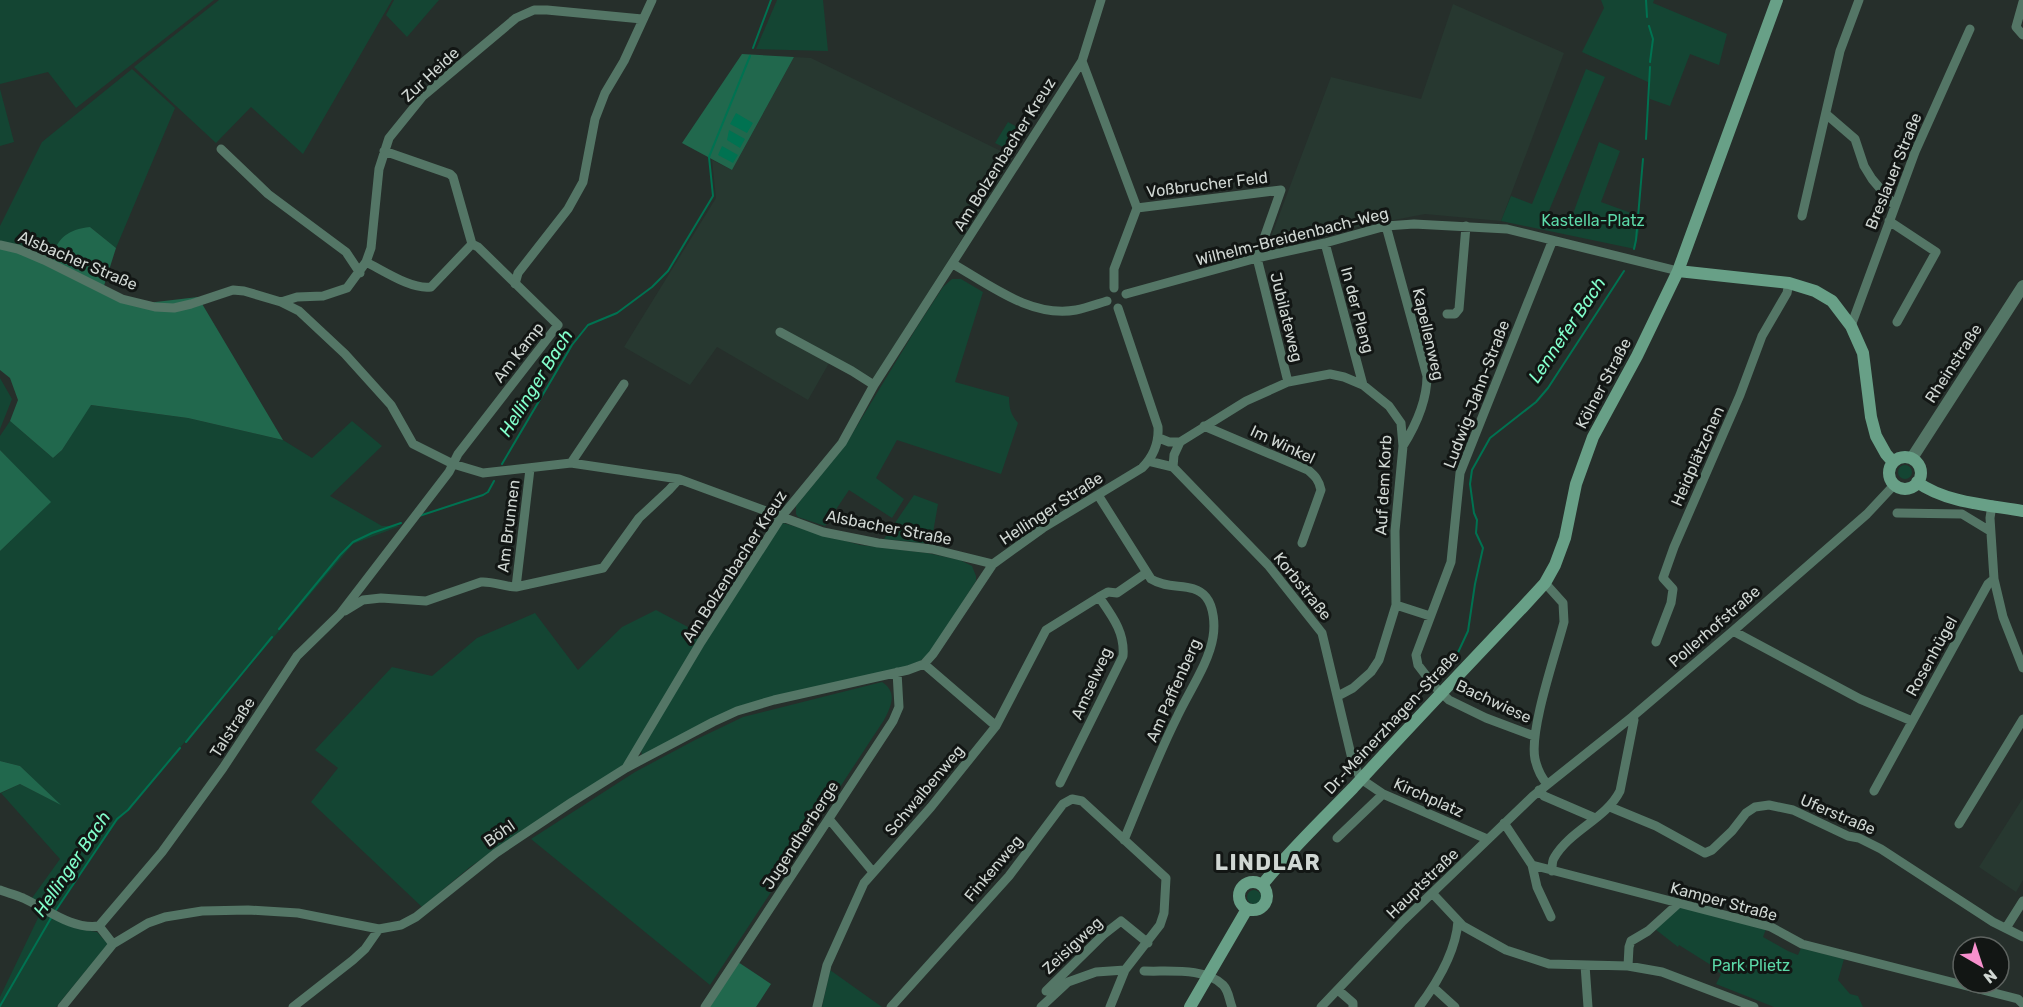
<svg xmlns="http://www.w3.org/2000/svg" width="2023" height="1007" viewBox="0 0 2023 1007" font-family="Rubik,sans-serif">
	<rect width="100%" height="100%" fill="#262f2b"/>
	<!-- built -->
	<path fill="#273830" d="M1453,4l111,49 -63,168 -76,-7 -83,16 -77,23 66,-176 90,22z
		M794,57l17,1 202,99 -139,222 -41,-23 -25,44 -91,-53 -27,38 -66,-38 92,-149 -4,-38 20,10z
		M2023,798v82l-7,12 -37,-25z"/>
	<!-- green -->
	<path fill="#144533" d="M0,0h214l-138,108 -28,-36 -48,12z
		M219,0h173l-89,154 -52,-47 -35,36 -82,-76z
		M394,0h45l-32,37 -21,-22z
		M777,0h46l5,51 -72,-2z
		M1601,0h53l-1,3 74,31 -8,31 -29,-11 -20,52 -20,-7v-16l-68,-31 22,-44z
		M132,69l43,39 -59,140 -26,-21 -41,35 -49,-19v-17l42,-84z
		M1586,69l19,8 -57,136 22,9 29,-80 21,9 -19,51 41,15 -7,32 -134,-28 10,-25 21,8z
		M0,89l14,53 -14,4z
		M1008,122l18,10 -10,15 -11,1 -10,-5z
		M952,279h9l22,13 -28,90 54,15c0,11 2,18 9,26l-17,51 -104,-34 -21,38 28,21 -12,19 -43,-28 -24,36 -27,-9 -2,-3v-8l50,-62 71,-117 26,-40z
		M0,378l12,21 -12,30z
		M90,405l98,13 95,22 29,18 40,-37 30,25 -52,50 52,30h18l-47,18 -237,279 -61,87 -23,-12 28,-39 -59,-66 19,-9 38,19 -38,-37 -20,-5v-210l50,-49 -50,-52v-14l10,-15 43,37 9,-8z
		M1898 472a7 7 0 1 1 14 0a7 7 0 1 1-14 0Z
		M914,495l24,9 -7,40 -47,-5z
		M783,523l77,22 67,8 33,7 12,6 4,10v5l-46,72 -10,8 -16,6 -137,31 -125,58 -1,-6 96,-161 42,-63z
		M656,610l47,25 -78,129 -110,72 -45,31 -48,40 -111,-105 27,-34 -23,-18 77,-83 40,9 45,-38 58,-25 43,57 44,-43z
		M882,682c16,10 9,25 2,38l-174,265 -179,-146 104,-67 60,-32 48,-23z
		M1247 897a7 7 0 1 1 14 0a7 7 0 1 1-14 0Z
		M1681,906l85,23 -3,8 25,14 10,4 3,-7 43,11 -6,21 12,14 8,2 5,11h-89l-58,-23 5,-10 -7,-5v-2l-35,-22 -1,2 -23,-18z
		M35,909l43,20 19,3 11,12 -52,63h-56v-10l38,-79z
		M830,970l52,37h-60z"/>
	<!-- forest -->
	<path fill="#21684d" d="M742,54l52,3 -62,113 -50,-27z
		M90,227l26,21 -13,41 -54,-27c9,-23 16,-32 41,-35z
		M0,247l17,4 85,40 45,12 51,-6 85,143 -95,-22 -97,-13 -29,45 -9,8 -43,-37 8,-21 -8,-22 -10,-8z
		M0,450l51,52 -51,49z
		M0,761l20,5 41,39 -41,-21 -20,9z
		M738,962l33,22 -15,23h-46z"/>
	<!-- water -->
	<path fill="#007251" d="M736,113l17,10 -6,10 -17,-9z
		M729,130l16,9 -5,9 -13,-8z
		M722,146l16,9 -5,8 -15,-8z"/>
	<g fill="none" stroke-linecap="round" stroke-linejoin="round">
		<!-- stream -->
		<path stroke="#007251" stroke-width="2" d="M1646,0l1,17
			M1649,26l4,13 -3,23
			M753,48l18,-48
			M1646,139l4,-72
			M1634,249l2,-9 7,-81
			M502,464l70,-119 16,-20 29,-12 35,-26 16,-16 45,-75 -4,-39 41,-101
			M419,516l64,-21 5,-3 6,-11
			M279,629l61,-74 13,-13 19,-9 29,-10
			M1454,661l14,-30 7,-47 8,-36 -7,-15 1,-13 -3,-7 -4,-29 2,-14 18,-32 46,-36 12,-14 76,-117
			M186,742l86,-105
			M54,913l63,-94 11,-9 52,-62
			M0,1006l51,-88"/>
		<!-- minor -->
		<path stroke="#547666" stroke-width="9" d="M2023,2l-7,25 7,8
			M1082,61l55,147 -23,61v19
			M1826,114l29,25 9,27 8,13 23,27
			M221,149l47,45 78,58 14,21
			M1137,208l144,-18 -24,68 31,124
			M1802,216l38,-165 19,-51
			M1889,221l47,31 -39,70
			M1386,226l41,150c0,25 -11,49 -24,70
			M1325,243l38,142
			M0,245l18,4 26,11 78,39 33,8 19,1 17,-4 42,-14 11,1 37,11 18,9 46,43 46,51 22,39 40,20 30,9 88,-10 108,16 144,53 55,11 54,6 61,15
			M366,262c18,9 46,28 65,25l41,-43 -19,-67 -3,-3 -66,-23
			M953,264c37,21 78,54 123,46 10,-2 21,-6 31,-9
			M515,284l3,-11 50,-64 15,-27 12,-63 10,-26 19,-32 28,-61
			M1126,294l131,-36 68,-15 61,-17 28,-2 93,5 171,42
			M281,302l16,-5 26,-1 24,-8 19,-26 5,-14 8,-79 10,-31 34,-42 93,-78 18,-8h13l95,9
			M1447,314h8l4,-5 7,-83
			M1851,326l64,-174 55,-123
			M780,332l72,39 22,14
			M1204,426l104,44c7,6 11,10 13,20l-19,53
			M1159,438l10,4h11l66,-41 42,-19 42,-8 14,3 19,8 26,21 12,17 2,23 -8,85 1,74 -17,55 -8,12 -18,16 -15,8
			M1148,461l25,6 95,98 54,68 31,130 8,16 22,15 104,45
			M571,463l53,-79
			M1173,467l1,-12 6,-13
			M1098,495l53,84c19,12 42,2 55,18 8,10 9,28 7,40 -4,26 -25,56 -36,80 -20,40 -36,82 -53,123
			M1897,513l65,1 28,17
			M1994,579l9,38 20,51
			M1545,583l18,20 1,19c-8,31 -35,108 -29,137 2,9 6,18 12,25
			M516,587l14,-118
			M1396,605l34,11
			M345,611l18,-11 18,-2 45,3 55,-19c12,-1 23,5 35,5l87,-19 36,-50 30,-28 10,-11
			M1733,631l127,68 52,22
			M1656,642l15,-39 2,-14 -10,-11 11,-31 66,-152 22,-59 25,-43 2,-10
			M924,664l72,62 50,-96 53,-33 9,-5 9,1 29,-20
			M1534,736l-48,-18 -37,-18 -15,-14 -16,-21 -2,-10 35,-93 9,-89 92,-231
			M626,768l75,-126 81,-126 60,-73 32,-58 208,-324 19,-61
			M1060,783l63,-127c2,-24 -11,-40 -24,-59
			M1539,790l5,6 51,22
			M1874,791l114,-207 6,-5 -4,-61 2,-13
			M1610,807l46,19 49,27 7,-3 20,-19 14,-18 9,-6 14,-2 24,5 55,26 11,2 22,11 112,73 30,15
			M829,819l44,53
			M1504,823l28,42 239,62 31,17 216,55 5,5
			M1959,824l64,-105
			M1337,838l46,-44
			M1532,865l5,22 14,30
			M1552,871c0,-4 0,-10 2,-13 16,-28 52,-39 66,-67l14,-71 -2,-3
			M0,890c8,3 16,5 23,8 24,11 49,32 76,28
			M1433,894l30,32 43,24 43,14 79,2 34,6 92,35
			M99,926l63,-74 61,-84 74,-112 43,-42 109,-142 9,-18 100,-129 -80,-78 -6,-3
			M99,926l14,18
			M2006,928l17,-27
			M1585,965l3,42
			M1628,966l1,-19 2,-6 17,-10 31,-28
			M1144,971c24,1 61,-4 79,14 6,6 6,15 9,22
			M1434,988l21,19
			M1338,990l15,13v4
			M1046,991l57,-56 18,-14 27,22
			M62,1007l51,-63 35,-21 17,-6 37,-6 46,-1 50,3 81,16 22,-4 15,-8 80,-64 76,-51 54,-34 87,-46 24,-11 37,-11 134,-30 16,-6 9,-10 60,-90 50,-36 99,-60c11,-11 17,-25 16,-41l-40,-119
			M293,1007l60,-47 12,-11 14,-20
			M705,1007l188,-286 6,-14 -2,-35
			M817,1007l10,-42 37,-82 67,-76 65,-81
			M891,1007l118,-131 54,-72 9,-5 10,2 84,77 -2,35 -4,12 -35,45 -15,37
			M1041,1007l27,-25 28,-10 29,-2
			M1321,1007l82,-86 130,-125 99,-79 101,-86 134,-117 28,-30
			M1419,1007c18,-24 37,-56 39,-86"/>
		<!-- tertiary -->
		<path stroke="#547666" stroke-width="12" d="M1912,458l111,-172"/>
		<!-- secondary -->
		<path stroke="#68a087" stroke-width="12" d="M1678,271l111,12 26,8 17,10 19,25 12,27 8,64 5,19 10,18 7,8
			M1889 473a16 16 0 1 1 32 0a16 16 0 1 1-32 0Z
			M1917,482c29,21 72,23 106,29
			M1239 896a14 14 0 1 1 28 0a14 14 0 1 1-28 0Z
			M1262,885c28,-35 60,-65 91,-97 56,-61 113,-121 170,-181l22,-24 10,-18 10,-27 11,-54 17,-47 44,-81 41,-85 99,-271
			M1190,1007l57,-98"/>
	</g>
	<g text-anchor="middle" stroke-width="6" stroke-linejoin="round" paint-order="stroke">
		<!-- street labels -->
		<g font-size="16" fill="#d0d7d3" stroke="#121614">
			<text transform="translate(430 74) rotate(-43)" y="6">Zur Heide</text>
			<text transform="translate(1004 154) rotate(-58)" y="6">Am Bolzenbacher Kreuz</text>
			<text transform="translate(1893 171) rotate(-68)" y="6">Breslauer Straße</text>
			<text transform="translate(1207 184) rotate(-7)" y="6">Voßbrucher Feld</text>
			<text transform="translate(1292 236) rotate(-14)" y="6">Wilhelm-Breidenbach-Weg</text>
			<text transform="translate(78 260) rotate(23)" y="6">Alsbacher Straße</text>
			<text transform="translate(1358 310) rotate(75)" y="6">In der Pleng</text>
			<text transform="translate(1287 317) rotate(76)" y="6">Jubilateweg</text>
			<text transform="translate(1429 334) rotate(77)" y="6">Kapellenweg</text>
			<text transform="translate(518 352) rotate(-52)" y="6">Am Kamp</text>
			<text transform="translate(1953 363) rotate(-57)" y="6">Rheinstraße</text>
			<text transform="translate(1603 383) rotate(-62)" y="6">Kölner Straße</text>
			<text transform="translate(1476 394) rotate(-69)" y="6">Ludwig-Jahn-Straße</text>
			<text transform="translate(1283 444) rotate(25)" y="6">Im Winkel</text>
			<text transform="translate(1697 456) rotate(-66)" y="6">Heidplätzchen</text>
			<text transform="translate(1383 485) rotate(-87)" y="6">Auf dem Korb</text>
			<text transform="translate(1051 508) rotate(-33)" y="6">Hellinger Straße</text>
			<text transform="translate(508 526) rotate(-83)" y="6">Am Brunnen</text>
			<text transform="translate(889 527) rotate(11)" y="6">Alsbacher Straße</text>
			<text transform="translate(734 566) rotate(-57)" y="6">Am Bolzenbacher Kreuz</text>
			<text transform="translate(1303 586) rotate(51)" y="6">Korbstraße</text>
			<text transform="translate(1714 626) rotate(-41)" y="6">Pollerhofstraße</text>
			<text transform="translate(1931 656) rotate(-61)" y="6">Rosenhügel</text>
			<text transform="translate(1091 683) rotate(-66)" y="6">Amselweg</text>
			<text transform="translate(1173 690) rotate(-66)" y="6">Am Paffenberg</text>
			<text transform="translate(1494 701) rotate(25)" y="6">Bachwiese</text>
			<text transform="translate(1391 722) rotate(-47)" y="6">Dr.-Meinerzhagen-Straße</text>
			<text transform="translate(232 727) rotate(-57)" y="6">Talstraße</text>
			<text transform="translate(924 790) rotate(-50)" y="6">Schwalbenweg</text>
			<text transform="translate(1429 797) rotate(24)" y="6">Kirchplatz</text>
			<text transform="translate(1838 814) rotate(23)" y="6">Uferstraße</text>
			<text transform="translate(499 833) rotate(-35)" y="6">Böhl</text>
			<text transform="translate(800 835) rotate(-57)" y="6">Jugendherberge</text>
			<text transform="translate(993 868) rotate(-50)" y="6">Finkenweg</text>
			<text transform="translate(1422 883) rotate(-44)" y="6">Hauptstraße</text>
			<text transform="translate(1724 901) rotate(15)" y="6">Kamper Straße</text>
			<text transform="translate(1072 945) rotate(-43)" y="6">Zeisigweg</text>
		</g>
		<!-- park labels -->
		<g font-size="16" fill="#5cdaa9" stroke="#121614">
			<text x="1593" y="226">Kastella-Platz</text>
			<text x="1751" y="971">Park Plietz</text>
		</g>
		<!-- water labels -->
		<g font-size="18" font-style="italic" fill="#82fecb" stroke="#121614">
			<text transform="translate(1567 330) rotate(-56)" y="6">Lennefer Bach</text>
			<text transform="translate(536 383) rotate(-58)" y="6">Hellinger Bach</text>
			<text transform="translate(72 864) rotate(-56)" y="6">Hellinger Bach</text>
		</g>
		<!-- district labels -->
		<g font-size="22" font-weight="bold" letter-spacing="1.5" fill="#d0d7d3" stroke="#121614">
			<text x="1268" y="870">LINDLAR</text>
		</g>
	</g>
	<!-- north arrow -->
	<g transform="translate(1981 965) rotate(141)"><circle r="28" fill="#121614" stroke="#5e6360" stroke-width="1.5"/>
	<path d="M0-4.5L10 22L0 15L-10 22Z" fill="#f790cd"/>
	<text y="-9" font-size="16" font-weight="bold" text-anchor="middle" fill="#d0d7d3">N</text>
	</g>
</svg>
